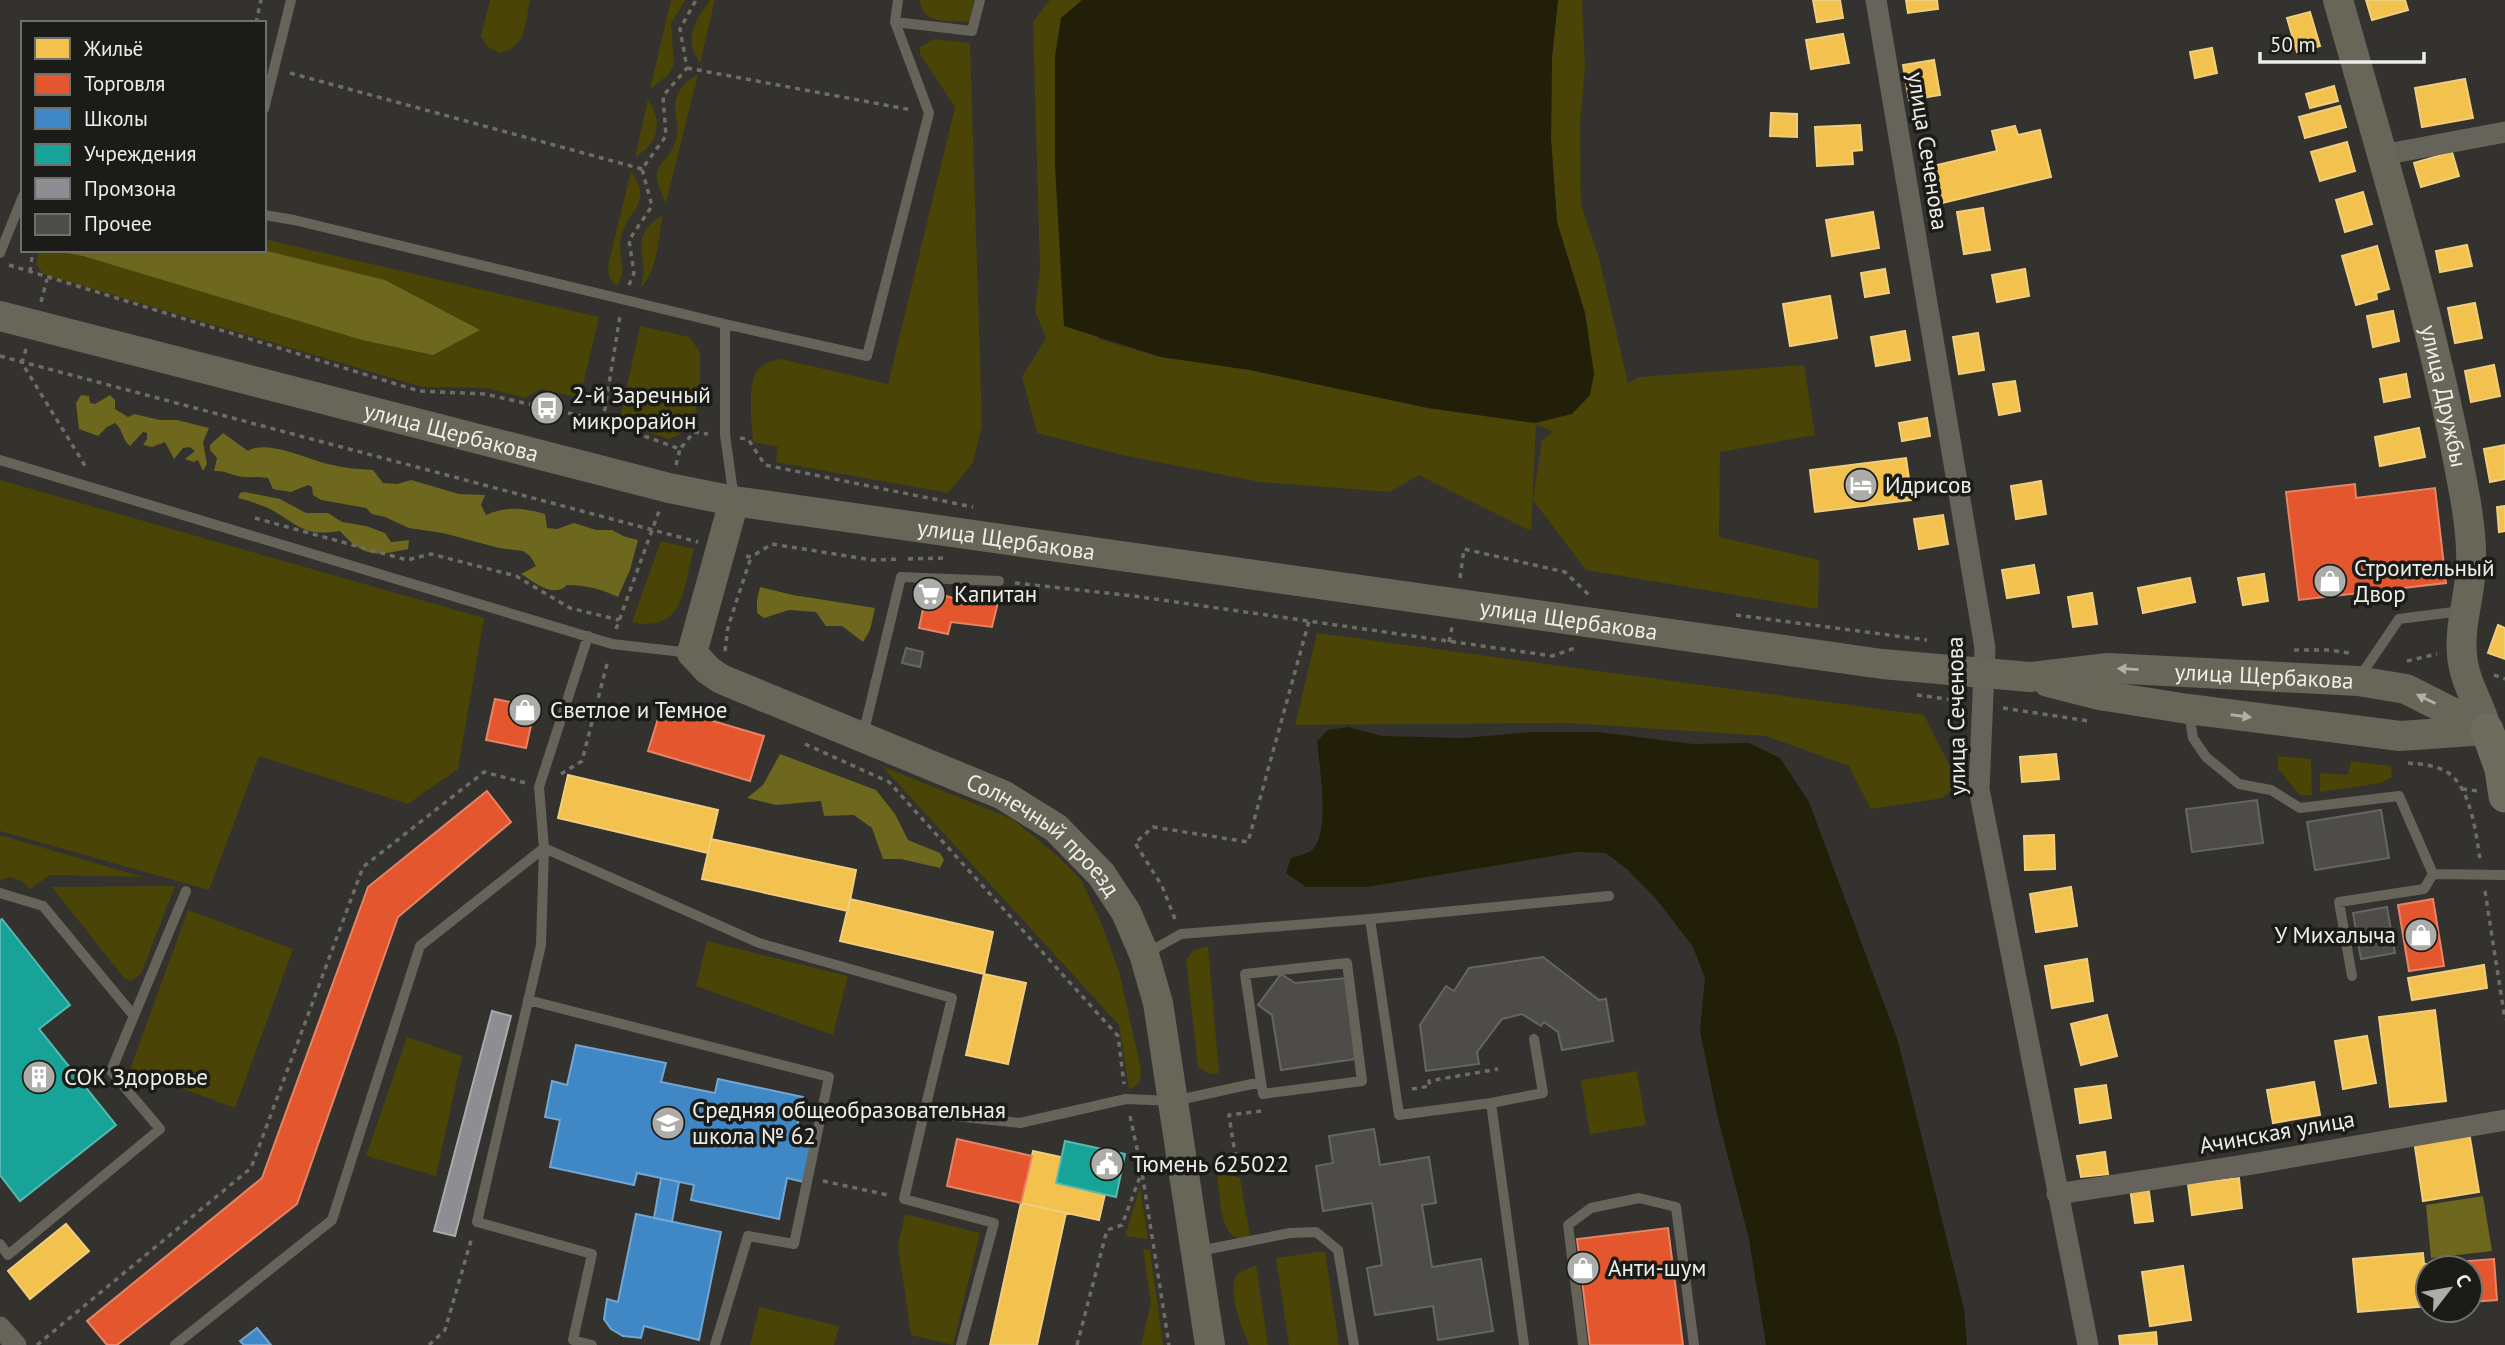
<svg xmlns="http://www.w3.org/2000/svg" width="2505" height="1345" viewBox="0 0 2505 1345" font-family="'PT Sans',sans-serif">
	<rect width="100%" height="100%" fill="#33322e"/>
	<!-- green -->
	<path fill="#4a4406" d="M490,0h40c-5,23 -3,47 -30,53l-12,-6 -7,-11z
		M671,0h14l-14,24 3,40 -6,11 -18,14z
		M710,0h5l-15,63c-17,-26 -5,-41 10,-63z
		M920,0h54l-4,22c-19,-1 -49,3 -50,-22z
		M1050,0h32l-21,18 37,321 63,18 89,13 178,38 107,15 59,-49 -9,-61 -28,-91 -6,-83 1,-82 6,-57h24l3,68 -5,57 1,80 18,53 29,125 11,-6 165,-12 11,70 -95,17 -1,85 100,23 -1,49 -232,-39 -53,-70 9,-60 11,-8 -17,-8 -5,107 -112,-56 -29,17 -130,-10 -138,-27 -85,-22 -15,-56 24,-39 -11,-27 5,-42 -7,-247z
		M934,39l36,4 12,382 -9,38 -25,30 -172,-31 2,-15 -25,-5c-1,-17 -6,-58 4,-71 5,-8 16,-10 24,-12l107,25 67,-277 -35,-53v-7z
		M698,74l-32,129c-21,-42 -1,-32 10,-63 3,-8 1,-14 0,-22 -4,-20 4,-34 22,-44z
		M648,99c15,23 11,45 -13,58z
		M631,171c23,33 -3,38 -10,66 -4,18 8,29 -4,49l-8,-8 -1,-13z
		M663,215c-5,23 -5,57 -23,73 12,-31 -16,-49 23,-73z
		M264,239l335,78 -19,81 -39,-9 -16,9 -39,-10 -64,-1 -379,-113 -7,-10 3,-14h225z
		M640,326l49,11 11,15v38l-6,31 -10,-1 -5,15 -10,4 -50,-16z
		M0,480l484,138 -26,151 -50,35 -149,-48 -50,134 -209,-59z
		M661,541l33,8c-11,38 -9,85 -62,73z
		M1317,633l607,82 34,67 -15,16 -72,11 -22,-43 -83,-30 -199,-13 -272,2z
		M2278,756l33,3 1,36 -11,1 -23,-27z
		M2351,761l40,5 1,11 -11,6 -61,9v-19l28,2z
		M882,766l130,53 47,38 22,23 19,40 19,51 22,98c0,11 -1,16 -12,20l-10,-64z
		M0,835l143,42 -93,-2 -20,14 -8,-8 -13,-4 -9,4z
		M175,886l-34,88 -10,7 -7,-3 -72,-91z
		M188,910l105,39 -58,159 -105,-39z
		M707,941l141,35 -15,59 -137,-49z
		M1208,946l11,127 -10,1 -11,-7 -12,-107 8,-10z
		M407,1037l55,19 -26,120 -70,-20z
		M1637,1071l9,54 -56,9 -9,-54z
		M1217,1171l23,7 10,58c-4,1 -7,3 -11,2 -20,-2 -20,-51 -22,-67z
		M1140,1187l8,52 -23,-3z
		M905,1214l75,19 -27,112 -42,-10 -13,-90z
		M1143,1249l7,1 13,95h-22l10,-43z
		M1325,1251l14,94h-50l-13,-87z
		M1256,1265l12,80h-19c-8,-21 -22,-50 -12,-71z
		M759,1307l80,19 -5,19h-84z"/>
	<!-- forest -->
	<path fill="#6e671e" d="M51,250h212l122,30 95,50 -47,25 -71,-15 -279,-84z
		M81,395l8,1 1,7 5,1 15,-9 5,5v9l13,8 6,-3 26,6h17l32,8 -6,14 4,22 -4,7 -5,-11 -4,2 -9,-3 10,-8 -5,-4 -7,1 -9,11 -9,-17 -13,5 -9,-2 4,-6v-6l-4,-1 -13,14c-8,-6 -7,-17 -15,-23l-8,4 -9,9 -19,-7 -3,-26z
		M223,433l25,18c18,-12 59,8 80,13 15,4 30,5 45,6l10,13 14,1 14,-4 48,14 26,1 -4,10 5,10c21,-9 37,-7 59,-1l2,14 10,1 17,-6 22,7h16l11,6 15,4 -8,30 -12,27c-17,-8 -32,-12 -51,-12 -13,14 -33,-3 -46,-11l15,-8 -6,-10 -7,-5 -24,-3 -56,-15 -34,-5 -24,-11 -13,-3 -6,-6 -45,-8 -8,-5 -1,-8 -4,-2 -17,7 -18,-3 -5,-11c-9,-1 -16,-1 -24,-1 -11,-1 -19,-7 -30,-6l3,-13 -7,-8v-5z
		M245,492l35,7 26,14h22l14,9 24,4 19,7 6,9 18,-2 -1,9c-33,7 -44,9 -68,-18 -37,6 -41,-6 -70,-22 -10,-5 -21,-8 -32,-11l2,-5z
		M760,587l33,8 82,13 -5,22 -7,12 -21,-16h-16l-10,-14 -27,-2 -25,8 -7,-5v-13z
		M780,754l96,36 19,24 13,26 32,13 4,7 -4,8 -39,-9h-18l-11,-31 -18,-13 -30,1 -3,-15 -45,4 -29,-7 16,-13z
		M2483,1196l9,55 -61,7 -5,-53z"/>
	<!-- water -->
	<path fill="#221f09" d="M1082,0h476l-6,57 -1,82 6,83 28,91 9,61 -4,21 -18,19 -37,9 -107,-15 -178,-38 -89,-13 -97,-31 -9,-161v-109l6,-38z
		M1348,727l34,9 82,2 69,-6h65l95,12 56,-1 31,15 29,44 89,239 66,268 3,36h-201l-17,-106 -32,-125 -17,-83 5,-53 -12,-31 -36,-47 -30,-31 -21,-16 -29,-1 -210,35h-61l-20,-14 5,-15c6,-2 16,-4 21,-8 19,-16 7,-86 5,-109l11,-11z"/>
	<!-- homes -->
	<path fill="#f2c14e" stroke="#f0ce7c" stroke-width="2" d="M1813,0h27l3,18 -26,4z
		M1906,0h31l1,9 -30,4z
		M2366,0h39l3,10 -36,10z
		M2310,12l10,34 -23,6 -10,-34z
		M1843,34l6,29 -38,6 -5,-29z
		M2212,48l5,25 -22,5 -5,-26z
		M1934,60l6,35 -31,5 -6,-35z
		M2465,79l8,39 -51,9 -7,-39z
		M2334,86l4,15 -28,7 -4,-14z
		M2340,106l6,21 -41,11 -6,-21z
		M1771,113l26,1v23l-27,-1z
		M1860,125l2,25 -10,1 1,13 -36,2 -2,-39z
		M2015,126l3,9 22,-5 11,47 -109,26 -9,-37 64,-15 -5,-20z
		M2347,142l8,29 -35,10 -9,-29z
		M2452,152l7,24 -38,11 -7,-24z
		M2363,192l9,32 -27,8 -9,-32z
		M1983,208l7,42 -26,4 -7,-42z
		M1873,212l6,36 -47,8 -6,-36z
		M2467,245l5,21 -32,6 -4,-21z
		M2377,246l12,43 -13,4 1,6 -21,6 -14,-49z
		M1885,269l4,24 -24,4 -4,-24z
		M2025,269l4,27 -32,6 -5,-27z
		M1830,296l7,42 -47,8 -7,-42z
		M2475,303l7,35 -27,5 -7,-35z
		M2393,311l6,30 -26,6 -6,-31z
		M1905,331l5,29 -34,6 -5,-29z
		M1978,333l6,37 -25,4 -6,-37z
		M2494,365l6,31 -29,6 -6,-31z
		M2406,374l4,23 -26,5 -4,-23z
		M2015,381l5,30 -21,4 -6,-31z
		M1927,418l3,18 -28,5 -3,-18z
		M2419,428l6,29 -45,9 -5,-29z
		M2505,445v34l-15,3 -6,-33z
		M1906,458l6,42 -97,12 -5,-42z
		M2041,481l5,33 -30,5 -5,-33z
		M2505,506v25l-6,1 -2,-25z
		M1943,515l5,29 -29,5 -5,-30z
		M2034,565l5,28 -32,5 -5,-28z
		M2264,574l4,27 -25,4 -5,-27z
		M2190,578l5,24 -52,11 -5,-25z
		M2092,593l5,31 -24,3 -5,-30z
		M2498,625l7,3v31l-17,-6z
		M2056,754l3,25 -37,3 -2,-25z
		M568,775l150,35 -10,43 -150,-35z
		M2054,835l1,34 -30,1 -1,-34z
		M711,839l145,31 -8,41 -146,-32z
		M2071,887l6,39 -41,6 -6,-38z
		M850,899l143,33 -9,42 -144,-33z
		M2087,959l6,42 -41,7 -7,-42z
		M2484,965l3,23 -75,12 -4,-22z
		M984,974l42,9 -18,81 -42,-9z
		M2435,1010l11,91 -56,6 -11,-90z
		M2107,1015l10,41 -36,9 -10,-41z
		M2367,1036l9,47 -33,6 -8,-48z
		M2314,1082l6,33 -47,8 -6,-33z
		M2106,1085l5,33 -31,5 -5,-34z
		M2469,1132l10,60 -56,9 -9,-61z
		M1033,1151l28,6 -5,26 49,11 -6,26 -78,-17z
		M2105,1152l3,22 -27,3 -4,-21z
		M2239,1178l3,30 -50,7 -4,-31z
		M2148,1185l5,36 -18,2 -5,-35z
		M1021,1203l45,10 -29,132h-47z
		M66,1224l23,27 -59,48 -22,-28z
		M2423,1253l1,11 19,-1 1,5h-16v38l-70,6 -5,-53z
		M2183,1266l8,54 -41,6 -8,-54z
		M2156,1332l1,13h-37l-1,-9z"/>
	<!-- shops -->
	<path fill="#e4572e" stroke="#e78466" stroke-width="2" d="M2355,484l1,14 79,-10 11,95 -147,17 -13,-108z
		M927,590l29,9 42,3 -6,25 -41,-5 -3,12 -29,-6z
		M495,699l40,8 -9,41 -40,-8z
		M662,706l102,30 -14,45 -102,-30z
		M487,791l24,31 -113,95 -101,287 -180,141h-10l-20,-24 175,-143 106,-291z
		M2433,899l11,67 -35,5 -11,-66z
		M957,1139l75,17 -11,47 -74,-17z
		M1668,1228l15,117h-93l-13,-106z
		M2494,1259l3,41 -27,2v-34h-26l-1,-5z"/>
	<!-- schools -->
	<path fill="#3f88c5" stroke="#73a6d0" stroke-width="2" d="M576,1045l90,18 -5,19 54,11 3,-14 85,18 -8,41 17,3 -8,41 -17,-4 -8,41 -88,-19 3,-15 -57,-12 -3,12 -84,-18 10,-47 -15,-3 7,-36 15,4z
		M661,1178l18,4 -7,40 -18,-4z
		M636,1214l85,18 -22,108 -55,-14 -3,12 -18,-2 -12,-7 -7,-10 3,-20 11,3z
		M257,1328l14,17h-27l-4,-4z"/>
	<!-- public -->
	<path fill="#17a398" stroke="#57b9b0" stroke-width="2" d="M2,919l68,86 -31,24 77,96 -96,76 -20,-26v-254z
		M1065,1141l60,13 -9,43 -60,-14z"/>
	<!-- industry -->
	<path fill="#8d8d92" stroke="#aaaaac" stroke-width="2" d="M492,1011l19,5 -56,220 -21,-5z"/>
	<!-- building -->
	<path fill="#4d4c49" stroke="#666562" stroke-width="2" d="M906,648l17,4 -3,15 -18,-4z
		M2257,800l6,43 -71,9 -6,-43z
		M2381,810l8,48 -74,12 -8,-48z
		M2387,907l8,46 -34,6 -8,-46z
		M1543,957l56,43 7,-1 7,42 -51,9 -4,-18 -14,-10 -3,4 -19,-12 -20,5 -25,33 2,12 -53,7 -6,-46 26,-39 8,5 15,-23z
		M1281,974l14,9 51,-5 10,81 -75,11 -9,-55 -14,-10z
		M1374,1129l6,36 49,-8 7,46 -14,2 10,62 49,-8 12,72 -55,9 -5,-34 -58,9 -8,-47 15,-3 -10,-62 -49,8 -7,-45 17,-3 -4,-27z"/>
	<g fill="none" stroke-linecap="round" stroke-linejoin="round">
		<!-- path -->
		<path stroke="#6e6d65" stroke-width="3.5" stroke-dasharray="5 5" stroke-linecap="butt" d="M256,23l5,-23
			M687,68l225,42
			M290,73l352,96
			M9,265l410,126 66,3 118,27 77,28 14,-17 14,2
			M30,272l3,-22
			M629,285l5,-12 -5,-33 23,-34 -10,-37 24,-33 -3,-40 24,-28 -7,-39 16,-29
			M41,302l6,-23
			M26,349l-4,14 65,106
			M0,356l698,186
			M603,421l17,-105
			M740,438l8,1 17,26 208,42
			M676,465l4,-16
			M255,518l152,42 24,-6 85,22 54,32 49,12
			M746,556l5,1 21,-13 100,16 29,-1
			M908,559l35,-1
			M1460,578l4,-29 101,23 25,24
			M1015,583l119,13 418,60 23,-8
			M1736,615l191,25
			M616,629l43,-118
			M1449,642l3,-15
			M2294,650h36l19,3
			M725,651l3,-24 23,-70
			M2407,661l30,-7
			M2494,675l11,4
			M1917,695l44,6
			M2003,708l86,13
			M805,744l84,38 229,254 6,48
			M2408,763c13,1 27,2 39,9 24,15 29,62 33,87
			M561,774l21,-13 26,-101
			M2462,789l17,2
			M2485,891l20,129
			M1175,919l-13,-33 -27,-43 18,-16 95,15 61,-221
			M1412,1089l18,-3 -1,-5 69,-12
			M1130,1116l12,56 27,173
			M1237,1167l-8,-52 33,-4
			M823,1181l65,14
			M37,1345l214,-177 112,-301 121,-95 42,11
			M429,1345l16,-15 27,-93
			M1077,1345l30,-115 15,-5 19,-51"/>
		<!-- lane -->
		<path stroke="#65635a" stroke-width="10" d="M895,22l77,9 8,-31
			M264,109l27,-109
			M264,215l30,5 431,104 142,32 62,-243 -34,-91 3,-22
			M0,253l23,-57
			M725,324v111l9,64
			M0,460l612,184 79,9
			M2359,678l40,-59 62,-8
			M2189,712l4,26 13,19 33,27 32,6 29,18 99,-12 34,78
			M863,735l38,-158 98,4
			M2433,874l72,1
			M0,893l43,13 91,110
			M1370,919l239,-23
			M1147,953l34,-19 189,-15 29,196 92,-12 33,242
			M2352,976l-13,-74 85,-13 9,-15
			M528,1000l301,77 -35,167 -46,-8 -33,109
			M1491,1103l52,-10 -9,-54
			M924,1113l-20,86 90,24 -33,122
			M0,1244l8,11 152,-126 -49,-58 75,-180
			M1199,1251l91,-18 26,-1 22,18 16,95
			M175,1345l157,-125 88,-274 124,-98 -5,-61 49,-151
			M592,1345l-19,-5 19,-86 -115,-32 64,-277 3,-97 215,95 193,55 -28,115 96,10 106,-24 48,2 87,-19 2,12 99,-13 -15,-118 -102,11 16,108
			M1583,1345l-15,-120 23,-17 48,-10 37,9 18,138"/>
		<!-- street -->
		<path stroke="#65635a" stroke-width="21" d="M1876,0l109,648 -6,141 109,556
			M2382,155l123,-23
			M2057,1194l195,-30 253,-44
			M0,1327l16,18"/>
		<!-- secondary -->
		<g stroke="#676659" stroke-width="30">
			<path id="s1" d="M2338,0c47,166 98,332 128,503 3,19 6,43 5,63 -1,30 -12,59 -9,89 2,27 18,49 25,75"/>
			<path id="s2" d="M0,316l669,172 65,13 1148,163 148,13 78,-9 250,13 48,8 81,41"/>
			<path id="s3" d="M734,501l-42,152 16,17 13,9 282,116 53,33 45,46 25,38 18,42 14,49 52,342"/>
			<path d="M2048,682l51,13 89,14 212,27 87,-6"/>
		</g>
		<!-- primary -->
		<path stroke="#6e6c5e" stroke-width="33" d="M2487,730l14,39 4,27"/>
	</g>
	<!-- one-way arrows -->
	<defs><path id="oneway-solid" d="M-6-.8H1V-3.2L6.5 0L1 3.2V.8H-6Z" transform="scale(1.75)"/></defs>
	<g fill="#b1b0a8">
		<use href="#oneway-solid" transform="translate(2128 669) rotate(-177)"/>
		<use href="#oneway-solid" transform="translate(2426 699) rotate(-154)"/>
		<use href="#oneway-solid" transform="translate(2241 716) rotate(8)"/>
	</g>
	<!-- icons -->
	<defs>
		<symbol id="bus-disc" viewBox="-11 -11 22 22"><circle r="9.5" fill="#acaca8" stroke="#1b1b18"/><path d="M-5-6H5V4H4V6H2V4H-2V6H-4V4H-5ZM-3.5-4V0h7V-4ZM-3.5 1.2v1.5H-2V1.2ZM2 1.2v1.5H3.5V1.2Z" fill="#fff"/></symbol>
		<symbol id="hotel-disc" viewBox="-11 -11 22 22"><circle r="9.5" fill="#acaca8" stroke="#1b1b18"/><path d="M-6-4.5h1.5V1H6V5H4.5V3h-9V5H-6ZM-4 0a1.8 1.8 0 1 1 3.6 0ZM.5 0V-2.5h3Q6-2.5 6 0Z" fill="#fff"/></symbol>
		<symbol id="shop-disc" viewBox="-11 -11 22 22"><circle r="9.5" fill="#acaca8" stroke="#1b1b18"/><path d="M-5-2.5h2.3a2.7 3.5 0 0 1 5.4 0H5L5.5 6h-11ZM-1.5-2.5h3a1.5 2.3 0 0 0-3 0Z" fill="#fff"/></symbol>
		<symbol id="supermarket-disc" viewBox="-11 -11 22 22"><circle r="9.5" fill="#acaca8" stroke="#1b1b18"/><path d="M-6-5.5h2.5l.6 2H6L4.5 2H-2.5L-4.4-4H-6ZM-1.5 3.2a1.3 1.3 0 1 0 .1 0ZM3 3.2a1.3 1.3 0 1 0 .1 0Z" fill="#fff"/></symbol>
		<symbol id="building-disc" viewBox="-11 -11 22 22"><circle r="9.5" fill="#acaca8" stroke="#1b1b18"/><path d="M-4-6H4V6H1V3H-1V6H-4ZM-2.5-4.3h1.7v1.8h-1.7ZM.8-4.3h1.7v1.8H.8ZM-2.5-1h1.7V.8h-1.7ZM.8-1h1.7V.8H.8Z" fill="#fff"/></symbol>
		<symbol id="school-disc" viewBox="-11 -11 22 22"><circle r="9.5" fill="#acaca8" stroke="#1b1b18"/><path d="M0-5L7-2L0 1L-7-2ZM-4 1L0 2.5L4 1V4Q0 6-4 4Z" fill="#fff"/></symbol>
		<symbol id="civic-disc" viewBox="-11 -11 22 22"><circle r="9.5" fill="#acaca8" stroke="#1b1b18"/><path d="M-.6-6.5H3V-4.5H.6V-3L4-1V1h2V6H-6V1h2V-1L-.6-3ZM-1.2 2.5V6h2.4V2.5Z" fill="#fff"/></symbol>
	</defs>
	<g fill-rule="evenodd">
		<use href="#bus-disc" x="528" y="389" width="38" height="38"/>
		<use href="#hotel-disc" x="1842" y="466" width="38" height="38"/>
		<use href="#shop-disc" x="2311" y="562" width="38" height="38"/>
		<use href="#supermarket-disc" x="910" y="575" width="38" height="38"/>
		<use href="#shop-disc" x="506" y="691" width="38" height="38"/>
		<use href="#shop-disc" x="2402" y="916" width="38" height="38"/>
		<use href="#building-disc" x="20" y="1058" width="38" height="38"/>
		<use href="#school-disc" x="649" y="1104" width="38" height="38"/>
		<use href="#civic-disc" x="1088" y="1145" width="38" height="38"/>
		<use href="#shop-disc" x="1564" y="1249" width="38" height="38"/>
	</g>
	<g text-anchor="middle" stroke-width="7" stroke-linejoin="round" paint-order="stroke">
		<!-- street labels -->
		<g font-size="23" fill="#edede9" stroke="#1b1b18">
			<text transform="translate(1928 151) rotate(81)" y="8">улица Сеченова</text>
			<text dy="8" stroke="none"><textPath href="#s1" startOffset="410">улица Дружбы</textPath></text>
			<text dy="8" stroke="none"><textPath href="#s2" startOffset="466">улица Щербакова</textPath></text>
			<text dy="8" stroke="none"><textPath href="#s2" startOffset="1032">улица Щербакова</textPath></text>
			<text dy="8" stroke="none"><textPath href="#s2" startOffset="1600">улица Щербакова</textPath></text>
			<text dy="8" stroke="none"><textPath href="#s2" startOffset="2300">улица Щербакова</textPath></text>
			<text transform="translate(1956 716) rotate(-91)" y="8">улица Сеченова</text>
			<text dy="8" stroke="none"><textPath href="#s3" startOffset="558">Солнечный проезд</textPath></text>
			<text transform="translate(2277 1132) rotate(-10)" y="8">Ачинская улица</text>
		</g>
		<!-- poi labels -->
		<g font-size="23" fill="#edede9" stroke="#1b1b18" text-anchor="start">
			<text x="572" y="403">2-й Заречный<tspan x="572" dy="26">микрорайон</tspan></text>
			<text x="1885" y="493">Идрисов</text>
			<text x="2354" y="576">Строительный<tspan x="2354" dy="26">Двор</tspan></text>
			<text x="954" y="602">Капитан</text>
			<text x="550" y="718">Светлое и Темное</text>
			<text x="2396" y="943" text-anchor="end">У Михалыча</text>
			<text x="64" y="1085">СОК Здоровье</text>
			<text x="692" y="1118">Средняя общеобразовательная<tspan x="692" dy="26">школа № 62</tspan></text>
			<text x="1132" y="1172">Тюмень 625022</text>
			<text x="1608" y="1276">Анти-шум</text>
		</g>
	</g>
	<!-- legend -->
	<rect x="21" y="21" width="245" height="231" fill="#1b1b18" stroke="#6f6f6c" stroke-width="2"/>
	<rect x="35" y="38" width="35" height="21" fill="#f2c14e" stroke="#6f6f6c" stroke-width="2"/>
	<text x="84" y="56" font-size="21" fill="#edede9">Жильё</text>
	<rect x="35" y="74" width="35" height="21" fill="#e4572e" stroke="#6f6f6c" stroke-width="2"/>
	<text x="84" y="91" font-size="21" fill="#edede9">Торговля</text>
	<rect x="35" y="108" width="35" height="21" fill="#3f88c5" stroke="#6f6f6c" stroke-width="2"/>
	<text x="84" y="126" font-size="21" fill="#edede9">Школы</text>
	<rect x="35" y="144" width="35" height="21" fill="#17a398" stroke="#6f6f6c" stroke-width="2"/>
	<text x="84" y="161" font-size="21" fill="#edede9">Учреждения</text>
	<rect x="35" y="178" width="35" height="21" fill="#8d8d92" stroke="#6f6f6c" stroke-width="2"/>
	<text x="84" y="196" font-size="21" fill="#edede9">Промзона</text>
	<rect x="35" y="214" width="35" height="21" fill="#4d4c49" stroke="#6f6f6c" stroke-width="2"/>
	<text x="84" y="231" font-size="21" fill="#edede9">Прочее</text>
	<!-- north arrow -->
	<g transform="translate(2449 1289) rotate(59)"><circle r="33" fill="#1b1b18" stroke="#6f6f6c" stroke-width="2"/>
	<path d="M0-5L12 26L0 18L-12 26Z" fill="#acaca8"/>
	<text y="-10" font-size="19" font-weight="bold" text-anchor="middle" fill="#edede9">С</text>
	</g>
	<!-- scale -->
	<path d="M2260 52v10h164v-10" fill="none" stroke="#edede9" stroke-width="3.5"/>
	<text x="2270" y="52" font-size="21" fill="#edede9" stroke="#1b1b18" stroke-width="5" paint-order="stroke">50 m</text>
</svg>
